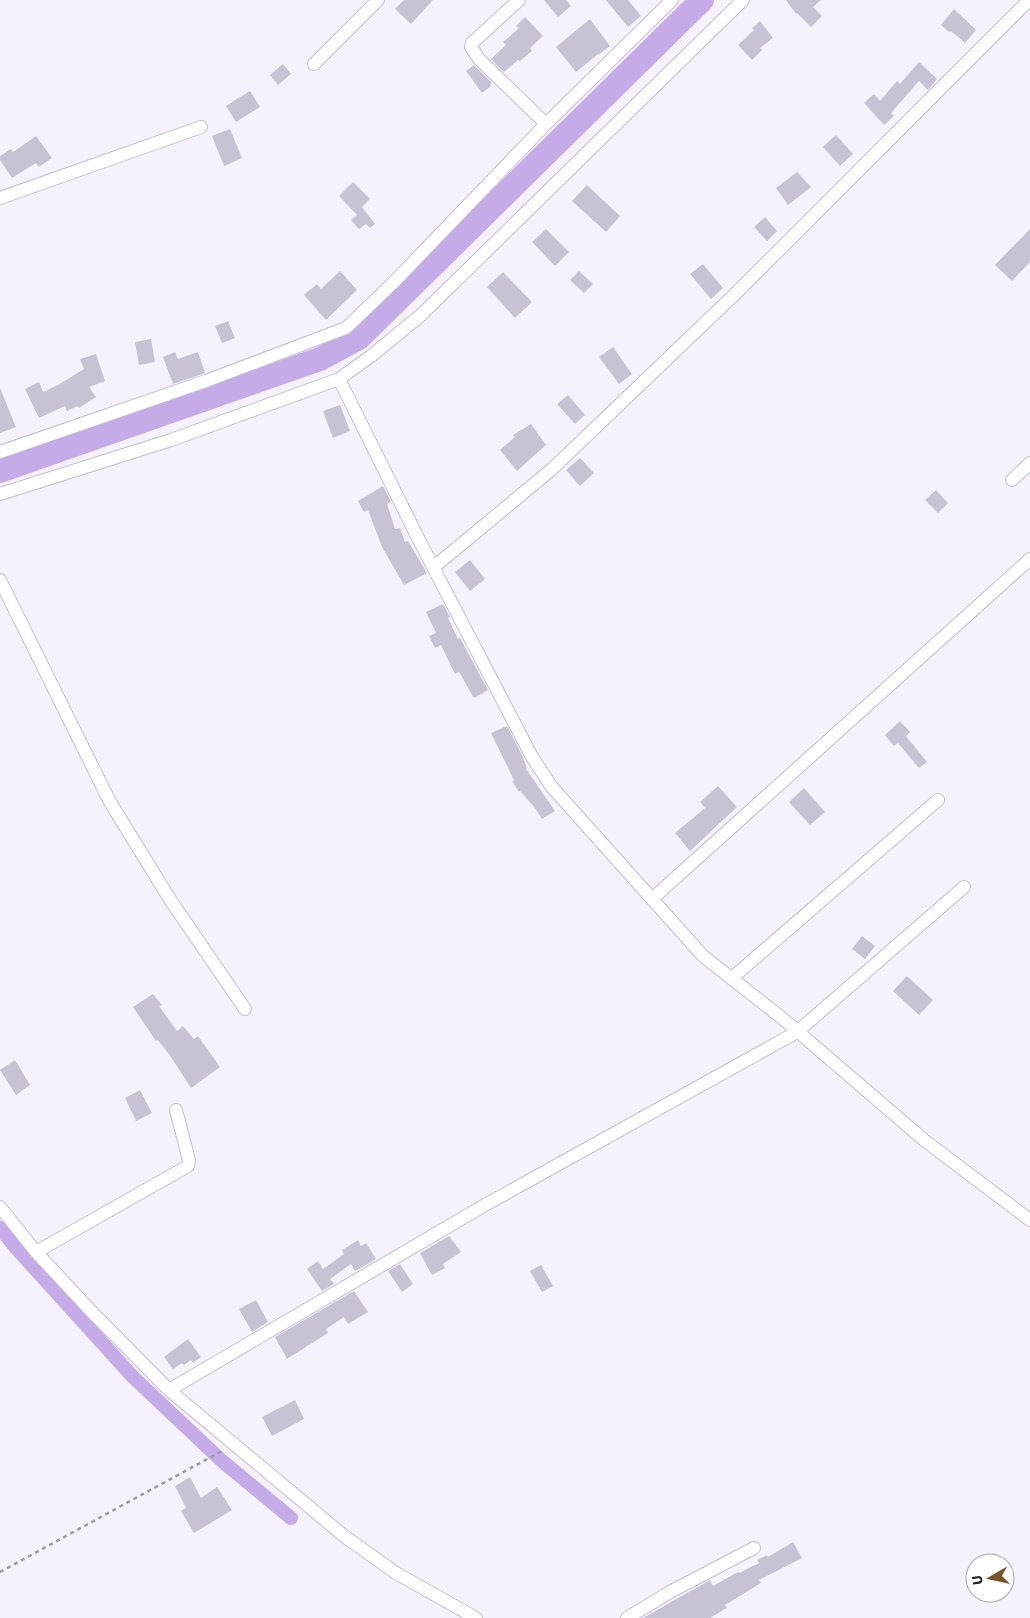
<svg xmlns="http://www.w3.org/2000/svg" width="1030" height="1618" viewBox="0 0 1030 1618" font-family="Signika,sans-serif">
	<rect width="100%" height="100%" fill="#f5f1fd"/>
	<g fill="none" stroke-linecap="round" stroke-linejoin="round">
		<!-- canal -->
		<path stroke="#c5ace8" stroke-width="14" d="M0,1228l17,21 116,128 89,84 69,57"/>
		<!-- river -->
		<path stroke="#c5ace8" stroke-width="24" d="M0,471l320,-112 39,-21 343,-338"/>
	</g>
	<!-- building -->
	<path fill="#c9c2d5" d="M404,0h29l-22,24 -16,-15z
		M544,0h22l5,6 -13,11z
		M606,0h22l13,16 -13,11z
		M786,0h35l-8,7 9,9 -11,11 -14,-14 -1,1z
		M954,9l22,21 -11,13 -14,-12 -2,1 -8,-7z
		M525,17l18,19 -13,12 2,3 -12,10 -2,-1 -14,12 -13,-13 15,-14 -3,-3 16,-14 -3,-2z
		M590,19l20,27 -12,9v-1l-22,18 -20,-25z
		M760,21l13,17 -13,10 2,2 -10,10 -14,-15 16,-15 -2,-2z
		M919,62l18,17 -9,11 -9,-9 -28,32 3,3 -10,9 -20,-22 10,-9 6,7 17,-20 3,3z
		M283,64l8,10 -13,11 -8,-10z
		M474,65l18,18 -2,2 1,1 -9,7 -16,-22z
		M250,91l10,16 -24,15 -10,-16z
		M230,129l12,29 -18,8 -12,-30z
		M836,135l17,19 -13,12 -17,-19z
		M36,136l16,22 -13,9 -3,-4 -24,15 -12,-18v-4l11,-7 2,3z
		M797,172l14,15 -23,18 -12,-17z
		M353,182l17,17 -8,8 13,17 -5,4 -4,-4 -7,5 -8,-9 6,-5 -18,-19z
		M587,185l33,31 -14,16 -34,-31z
		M765,217l12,14 -10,10 -13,-14z
		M546,229l23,23 -14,14 -23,-24z
		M1030,229v33l-18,19 -17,-16z
		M703,264l20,24 -12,11 -21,-25z
		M340,271l17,19 -31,30 -22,-25 13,-11 4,5z
		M579,271l14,13 -9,9 -14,-13z
		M503,272l29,30 -17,16 -28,-31z
		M228,321l7,17 -13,5 -7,-17z
		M151,339l4,23 -16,3 -4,-23z
		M613,347l19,27 -13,10 -20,-27z
		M175,352l3,7 20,-7 7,21 -32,11 -10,-27z
		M96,354l9,27 -16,6 7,10 -17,11 -2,-2 -10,5 -2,-5 -26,12 -14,-29 14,-7 4,10 15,-7 26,-16 -4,-10z
		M0,388l16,39 -16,6z
		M568,395l17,20 -10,9 -18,-20z
		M340,405l10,26 -17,7 -10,-27z
		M531,424l15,21 -29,26 -17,-21 15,-13 -2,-2z
		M580,458l14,15 -14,13 -14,-16z
		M383,486l8,16 -4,2 8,25 5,-1 5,14 3,-1 19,32 -23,12 -22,-38 -14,-37 -4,2 -6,-11z
		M936,490l12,13 -10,10 -13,-13z
		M470,560l15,19 -15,12 -15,-19z
		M443,604l7,13 -2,1 10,21 2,-1 28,52 -14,8 -15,-26 -4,2 -14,-29 -6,3 -6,-12 7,-3 -10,-21z
		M900,721l10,11 -4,4 21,26 -8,6 -21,-25 -4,3 -9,-11z
		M507,726l14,27 6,15 -1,1 29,42 -13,8 -7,-11 -15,-17 -1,1 -7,-11 2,-1 -23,-47z
		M718,786l19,21 -47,44 -15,-18 30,-25 -5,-6z
		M804,788l21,24 -15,13 -21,-23z
		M862,936l13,10 -10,13 -13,-10z
		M907,976l26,24 -14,15 -26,-24z
		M153,994l9,11 -3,1 18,25 6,-5 11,13 4,-3 22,31 -29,21 -20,-31 -13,-17 -2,1 -23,-34z
		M15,1060l15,25 -14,10 -16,-25z
		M140,1090l12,23 -16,8 -11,-23z
		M449,1236l12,16 -18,12 2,4 -13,7 -12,-22z
		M358,1240l3,6 5,-3 10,16 -21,12 -4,-7 -21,15 4,5 -12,7 -15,-22 11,-8 5,8 21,-15 -2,-4z
		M400,1264l13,20 -11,8 -14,-21z
		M541,1265l12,21 -11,6 -12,-21z
		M354,1291l14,21 -20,12 -4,-7 -18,12 2,4 -41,26 -12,-22z
		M256,1300l12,22 -16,10 -13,-23z
		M188,1339l13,18 -8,6 -2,-3 -7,5 -2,-2 -9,6 -9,-12z
		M295,1400l9,19 -32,17 -10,-19z
		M190,1477l11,21 16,-11 15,23 -38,23 -13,-22 5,-3 -11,-22z
		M793,1542l9,16 -43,22 2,3 -36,22 2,3 -17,10h-67l67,-38 3,6 25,-14 1,1 20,-10 -2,-3 10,-5 1,2z"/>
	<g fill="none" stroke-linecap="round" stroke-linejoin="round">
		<defs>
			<path id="minor" d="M519,0l-47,43 -1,4 8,12 67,65
				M314,64l64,-64
				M0,198l201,-71
				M339,379l80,161 112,215 20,31 152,170 79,62 142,122 106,80
				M0,452l206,-71 140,-53 47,-45 153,-159 126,-124
				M1012,480l18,-17
				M0,494l171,-54 168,-61 32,-23 50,-41 322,-315
				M434,567l117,-97 182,-174 296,-296
				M0,580l110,222 61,99 74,108
				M652,899l378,-340
				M732,978l206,-178
				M0,1207l36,45 54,58 79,80 175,146 52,37 80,45
				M36,1252l152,-86 1,-6 -13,-50
				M169,1390l316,-185 312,-173 167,-145
				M627,1618l43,-26 84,-44"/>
		</defs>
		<!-- minor casing -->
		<use href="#minor" stroke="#c4bdd0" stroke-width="14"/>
		<!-- path -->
		<path stroke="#9f9ba5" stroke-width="2.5" stroke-dasharray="4 4" stroke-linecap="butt" d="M0,1572l222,-121"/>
		<!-- minor -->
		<use href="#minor" stroke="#fff" stroke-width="12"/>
	</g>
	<!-- north arrow -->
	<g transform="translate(990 1578) rotate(261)"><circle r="24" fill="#ffffff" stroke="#a8a7a9"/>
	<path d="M0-4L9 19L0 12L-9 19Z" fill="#76532c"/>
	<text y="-8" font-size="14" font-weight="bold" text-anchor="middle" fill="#252229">U</text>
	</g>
</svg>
